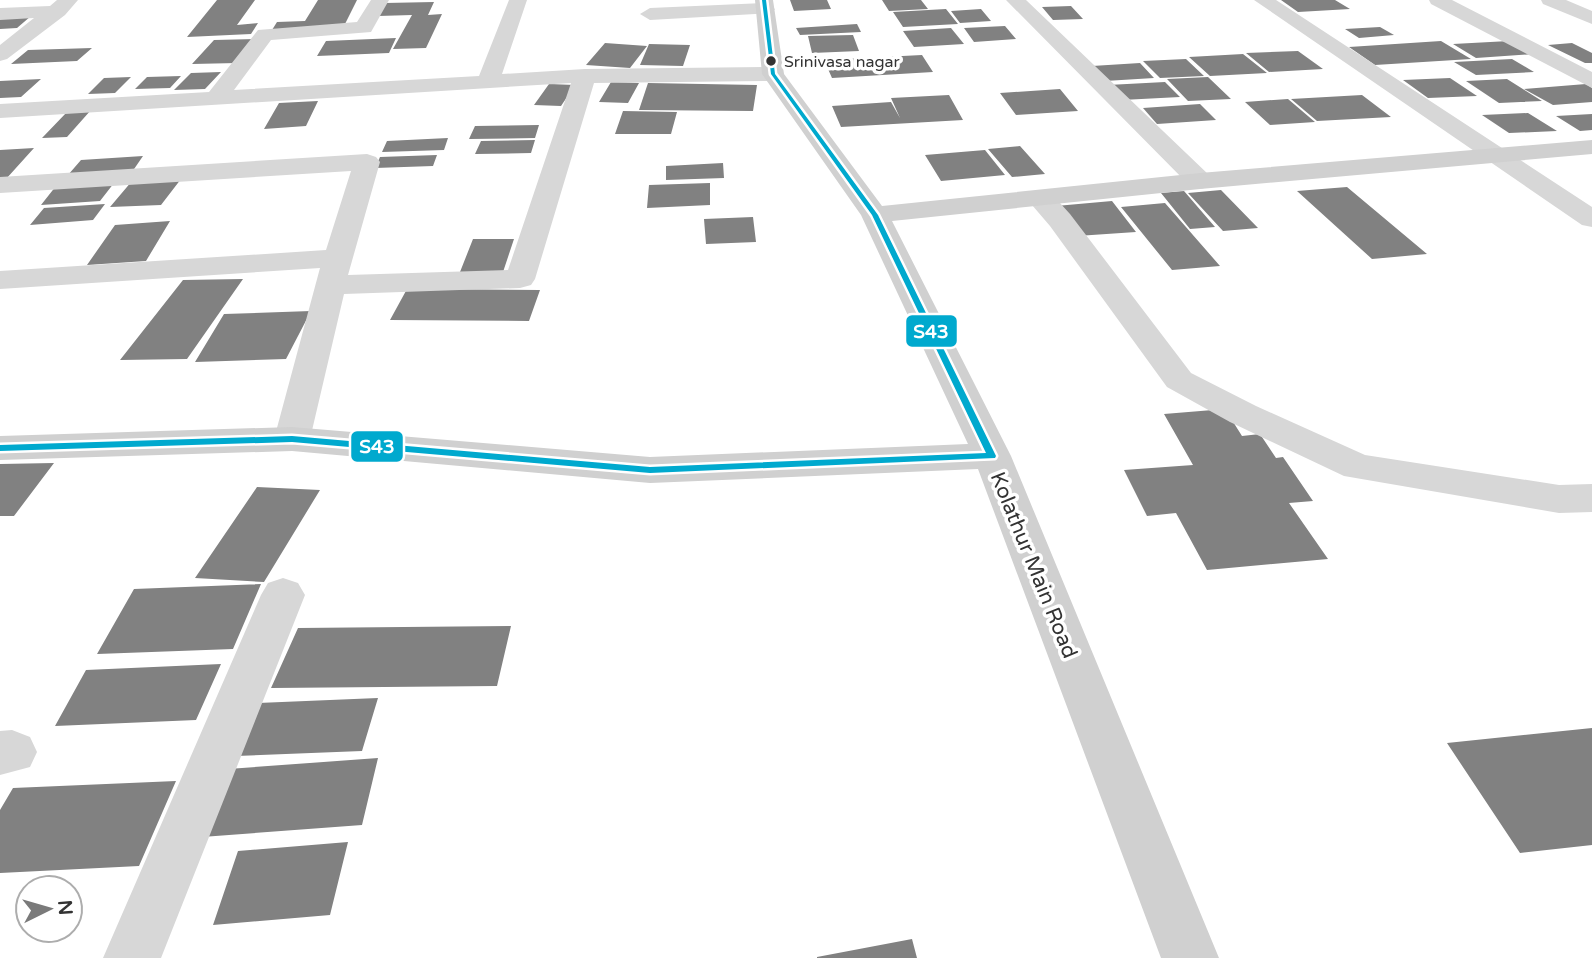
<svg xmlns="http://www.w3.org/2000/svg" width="1592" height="958" viewBox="0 0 1592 958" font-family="'Varela Round',sans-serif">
	<rect width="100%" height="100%" fill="#fff"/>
	<!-- building -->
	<path fill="#818181" d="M217,0h38l-18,25 21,-2 -7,11 -64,3z
		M318,0h39l-13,26 -72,4 5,-8 28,-1z
		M790,0h37l4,9 -37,2z
		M882,0h39l7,9 -39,2z
		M1281,0h54l15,9 -52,3z
		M434,2l-6,13 14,-1 -16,34 -33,1 19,-34 -34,1 7,-13z
		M1071,6l12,13 -30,1 -11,-13z
		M946,9l12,15 -55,3 -10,-15z
		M981,9l10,12 -31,2 -9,-12z
		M31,16l-14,12 -17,1v-11z
		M857,24l4,8 -61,3 -4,-7z
		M1005,26l11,13 -42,3 -10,-14z
		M1380,27l14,8 -35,3 -14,-9z
		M951,28l13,16 -50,3 -11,-16z
		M853,35l6,16 -47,2 -4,-17z
		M396,38l-7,15 -72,3 9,-15z
		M256,39l-19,24 -45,1 22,-24z
		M1441,41l30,18 -96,6 -26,-18z
		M1509,41l25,13 -58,4 -23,-14z
		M605,43l42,3 -17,22 -44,-3z
		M1572,43l20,10v10h-7l-37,-18z
		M649,44l41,1 -7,21 -43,-1z
		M92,48l-15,13 -66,3 17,-14z
		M1298,51l25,18 -54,3 -23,-19z
		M1243,54l24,19 -57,3 -21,-19z
		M922,55l11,17 -101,6 -8,-18z
		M1186,59l18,17 -44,2 -17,-17z
		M1512,59l22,13 -58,3 -22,-13z
		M1140,63l14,15 -49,3 -13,-15z
		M221,72l-16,17 -31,1 17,-17z
		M181,76l-11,12 -35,1 12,-12z
		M131,77l-16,16 -27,1 16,-16z
		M1208,77l23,22 -43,2 -21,-22z
		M1450,78l27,18 -49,2 -25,-18z
		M41,79l-20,18 -21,1v-17z
		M1507,79l35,22 -43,2 -33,-22z
		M611,82l28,1 -11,20 -29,-1z
		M1165,82l15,15 -58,3 -14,-15z
		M648,83l109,2 -4,26 -114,-1z
		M549,84l26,1 -14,21 -27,-1z
		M1586,84l6,4v14l-39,3 -29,-16z
		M1060,89l18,22 -62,4 -16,-22z
		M949,95l14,25 -122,7 -9,-21 59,-4 9,16 -9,-20z
		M1362,95l29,22 -74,4 -26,-22z
		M1288,99l27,23 -45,3 -25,-23z
		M318,101l-12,25 -42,3 15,-26z
		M1200,104l16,16 -59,4 -14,-16z
		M91,110l-24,27 -25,1 25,-26z
		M623,111l54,1 -6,22h-56z
		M1528,113l29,18 -48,2 -27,-18z
		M1592,114v16l-12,1 -24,-15z
		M539,125l-4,13 -66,1 6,-13z
		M448,138l-4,12 -62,2 5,-11z
		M535,140l-4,13 -56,1 6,-13z
		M1020,146l25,28 -33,3 -24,-28z
		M34,148l-28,31 -6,1v-30z
		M985,150l20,25 -64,6 -16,-26z
		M437,155l-4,11 -58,2 5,-11z
		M143,156l-11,16 -64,3 13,-15z
		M723,163l1,15 -58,2v-14z
		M181,179l-20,26 -51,2 22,-26z
		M114,183l-14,18 -59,4 15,-19z
		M710,183v22l-63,3 2,-23z
		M1347,187l80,67 -55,5 -75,-68z
		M1221,190l37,38 -35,3 -35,-38z
		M1184,191l31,36 -25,2 -29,-36z
		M1112,201l24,31 -59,4 -21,-30z
		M1165,203l55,63 -48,4 -51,-63z
		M105,204l-12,16 -63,5 14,-17z
		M753,217l3,25 -50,2 -2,-25z
		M170,221l-24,40 -59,4 28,-40z
		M473,239h41l-11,33h-43z
		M243,279l-56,80 -67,1 63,-80z
		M407,289l133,1 -11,31 -139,-1z
		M311,311l-25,48 -91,3 29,-48z
		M1225,409l17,27 18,-2 16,24 7,-1 30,44 -24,2 39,56 -121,11 -31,-57 -29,3 -23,-46 69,-5 -29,-51z
		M54,463l-40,53h-14v-52z
		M257,487l63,3 -56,92 -69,-4z
		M261,584l-28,65 -136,5 37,-65z
		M511,626l-14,60 -226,2 27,-60z
		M221,664l-25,56 -141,6 31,-56z
		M378,698l-16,53 -126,5 22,-53z
		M1592,728v117l-72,8 -73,-110z
		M378,758l-16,67 -160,12 26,-68z
		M176,781l-37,85 -139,7v-63l13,-22z
		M348,842l-18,73 -117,10 25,-74z
		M912,939l5,19h-100v-1z"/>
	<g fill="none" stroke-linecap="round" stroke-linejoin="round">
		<!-- street -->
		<path fill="#d7d7d7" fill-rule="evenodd" d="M57,0h21l-13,15 -58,44 -7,2v-16l34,-27 -34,2v-12l50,-2z
			M371,0h18l-18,32 -100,8 -37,50 245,-14 30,-76h18l-25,74 83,-5 188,-2 8,2 3,5 -3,5 -8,2 -179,2 -59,196 -4,6 -11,3 -176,6 -34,145 -5,9 -13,3 -13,-3 -5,-9 46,-171 -320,21v-18l326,-21 25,-79 -351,22v-16l367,-23 9,3 4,5 -32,113 160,-5 63,-187 -571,35v-14l209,-12 49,-62 99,-8z
			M1006,0h20l183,175 4,6 -4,6 -9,2 -9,-2z
			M1254,0h22l316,207v20l-10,-2z
			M1429,0h23l140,72v16l-161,-84z
			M1541,0h25l26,11v13l-49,-20z
			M765,3l10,6 -3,4 -122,7 -10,-6 10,-6z
			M1040,190l10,2 20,22 121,159 65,33 109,49 194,30 33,-1v28l-33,1 -215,-37 -114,-54 -63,-35 -117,-161 -24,-28 4,-6z
			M283,578l15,5 7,12 -144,363h-58l158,-363 7,-12z
			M12,730l18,7 7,15 -7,15 -30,8v-44z"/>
		<!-- secondary -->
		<path fill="#d0d0d0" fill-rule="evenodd" d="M755,0h18l11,74 98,132 318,-33 392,-33v14l-392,35 -308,32 119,235 208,502h-58l-183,-489 -328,14 -358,-32 -292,9v-24l292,-9 358,30 318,-13 -107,-229 -99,-141z"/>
		<defs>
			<path id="bus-1" d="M762,0h4l9,74 103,141 118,241 -1,2 -345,15 -358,-31 -292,9v-6l292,-9 358,31 336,-14 -114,-238 -101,-141z"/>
		</defs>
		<!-- bus-1 casing -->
		<use href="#bus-1" stroke="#fff" stroke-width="5"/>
		<!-- bus-1 -->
		<use href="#bus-1" fill="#00a9ce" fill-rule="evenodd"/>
	</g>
	<!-- markers -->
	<circle fill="#333" stroke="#fff" stroke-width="2.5" cx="771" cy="61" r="6"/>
	<g text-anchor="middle" stroke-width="7" stroke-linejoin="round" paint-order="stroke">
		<!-- far-bus labels -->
		<g font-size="16" fill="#333" stroke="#fff" text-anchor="start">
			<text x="784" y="67">Srinivasa nagar</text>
		</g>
		<!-- street labels -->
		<g font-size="21" fill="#333" stroke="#fff">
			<text transform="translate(1034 565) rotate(68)" y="7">Kolathur Main Road</text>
		</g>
	</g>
	<g stroke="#fff" stroke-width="2.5">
		<rect x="905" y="314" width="53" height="34" rx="7" fill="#00a9ce"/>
		<rect x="350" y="430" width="54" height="33" rx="7" fill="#00a9ce"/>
	</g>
	<g font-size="19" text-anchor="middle" font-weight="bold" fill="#fff">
		<text x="931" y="338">S43</text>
		<text x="377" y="453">S43</text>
	</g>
	<!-- north arrow -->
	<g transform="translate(49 909) rotate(85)"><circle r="33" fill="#ffffff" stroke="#adadad" stroke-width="2"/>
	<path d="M0-5L12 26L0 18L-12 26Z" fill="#7a7a7a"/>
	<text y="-10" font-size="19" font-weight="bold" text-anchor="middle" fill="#333333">N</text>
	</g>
</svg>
